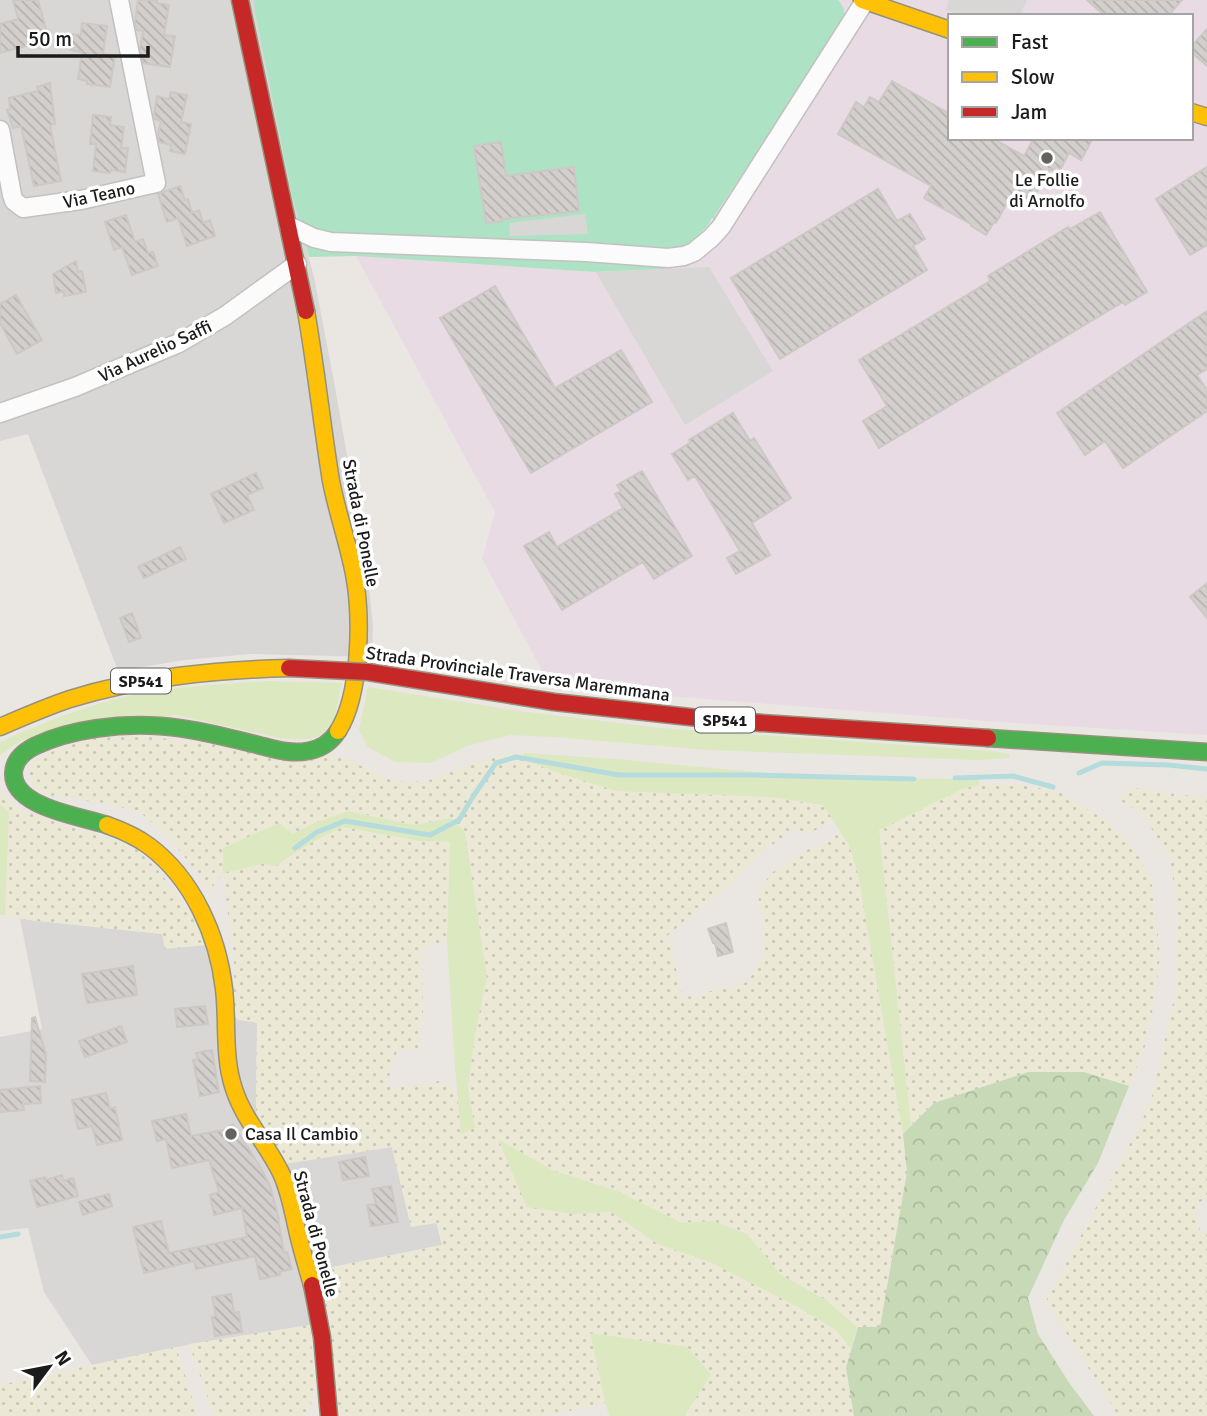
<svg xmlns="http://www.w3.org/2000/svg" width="1207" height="1416" viewBox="0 0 1207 1416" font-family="Signika,sans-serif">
	<defs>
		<pattern id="farmland-dots" width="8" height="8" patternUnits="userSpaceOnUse" patternTransform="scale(1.75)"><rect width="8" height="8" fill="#ebe9d5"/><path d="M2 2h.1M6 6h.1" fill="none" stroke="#c9c7b6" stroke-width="1.8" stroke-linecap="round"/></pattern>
		<pattern id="forest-crowns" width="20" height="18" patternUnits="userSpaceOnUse" patternTransform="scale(1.75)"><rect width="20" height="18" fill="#c8d9b8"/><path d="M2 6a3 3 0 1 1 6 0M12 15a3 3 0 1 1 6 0" fill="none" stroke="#abba9e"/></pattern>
		<pattern id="building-back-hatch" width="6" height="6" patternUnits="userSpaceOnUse" patternTransform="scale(1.75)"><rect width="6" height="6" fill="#d2cfcc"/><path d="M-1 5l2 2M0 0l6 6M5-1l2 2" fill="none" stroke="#b4b1af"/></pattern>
	</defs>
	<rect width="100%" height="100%" fill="#eae7e3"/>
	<!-- residential -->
	<path fill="#d9d7d5" d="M0,0h254l38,196 22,81 19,99 34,192 6,58 -1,31 -122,-3 -65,6 -67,11 -90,-237 -28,7z
		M20,919l142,15 45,11 50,78 -1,90 136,34 19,80 25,-5 6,23 -124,25 -8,55 -134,22 -84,18 -48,-73 -16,-64 -28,3v-194l42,-8z"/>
	<!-- industrial -->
	<path fill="#e8dbe4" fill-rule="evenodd" d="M838,0h369v735l-207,-13 -449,-35 -69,-128 13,-47 -139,-256 240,16 69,-3 43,-44 132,-196 5,-14v-4zM950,16h241v122h-241z"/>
	<!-- farmland -->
	<path fill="url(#farmland-dots)" fill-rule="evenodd" d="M141,736l205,22 37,19 21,5 23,-1 38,-15 31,-10 29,-3 -3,7 40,14 55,17 153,6 53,8 10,15 -21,12 -19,-2 -32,23 -26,27 -67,55 15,63 65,-16 14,-25v-38l-4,-24 3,-9 12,-14 28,-19 40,-20 8,12 9,29 45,260 4,38 -27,156 -22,-1 -32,-27 -45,-25 -34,-42 -34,-12 -31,2 -65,-32 -65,-21 -53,-30 73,74 39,-2 47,32 54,19 86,44 38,23 15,19 -5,19 8,48h-168v-3l-96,-79 16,69 -62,13h-209l-17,-146 124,-25 -5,-22 -26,4 -19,-80 -107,17 -29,-51 1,-90 -23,-4v-57l-11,-88 -15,18 -6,-13 -33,-42 -27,-23 -31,-10 -64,-9 -9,-4 -7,-7 -2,-10 1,-7 3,-6 25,-12 36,-11zM348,811l65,14 38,-7 24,216 -7,52 6,42 -13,6 -3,-32 -8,-17 -10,-4 -43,6h-11l11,-36 21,-3 5,-32 -1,-67 25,-8 3,-99 -30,-1 -77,-14 -29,14 -38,25 -13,-2 30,-29 19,-11z
		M1021,784l41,9 46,29 28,29 15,29 5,34 4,41 -4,37 -10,52 -17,42 -45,-14 -150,31 -23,22 -32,-295 83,-41 17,-4z
		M1134,788l47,7 26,1v402l-12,7 6,30 6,-3v184h-91l-4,-10 -66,-105 96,-180 10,-25 23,-102 2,-89 -7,-45 -26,-44 -29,-19z
		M3,793l14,14 32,13 83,25 28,27 30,42 17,31 -42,4 -3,-15 -142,-15 -15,-4 4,-103 -9,-7v-11z
		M310,1325l5,70 -10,20 -2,1h-89l-25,-72z
		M176,1347l22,69h-198v-31z"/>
	<!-- grass -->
	<path fill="#dbe8c0" d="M267,681l75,2 -8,36 -11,15 -13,5h-26l-108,-24 -154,25 -22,15v-13c44,-20 89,-38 138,-48 42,-8 86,-10 129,-13z
		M368,687l152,24 140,17 332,23 17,3v4l-30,2 -270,-10 -155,-13 -44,-2 -40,10 -40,18 -35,-1 -27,-15 -9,-17z
		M525,753l90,6 206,19 158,1v6l-17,4 -83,41 32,295 -8,9 -45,-260 -9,-29 -26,-40 -53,-8 -153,-6 -55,-17 -41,-15z
		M0,805l9,7 -4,103h-5z
		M348,811l65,14 38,-7 14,14 22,145 -12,57 -7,52 7,42 -14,6 -6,-68 -8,-125 3,-99 -30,-1 -77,-14 -29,14 -39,25 -12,-2 -40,9v-25l56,-25 14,11 19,-10z
		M498,1139l54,31 65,21 65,32 31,-2 34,13 34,41 45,25 31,27 -6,22 -15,-19 -38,-23 -86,-44 -54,-19 -47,-32 -39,2 -45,-7z
		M590,1333l97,14 24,28 -25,38v3h-76l-4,-10z"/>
	<!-- forest -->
	<path fill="url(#forest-crowns)" d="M1028,1072h56l45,14 -31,77 -35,59 -35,76 10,36 32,50 24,32h-240l-8,-48 12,-41h22l27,-155 -4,-38 31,-31z"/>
	<!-- pitch -->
	<path fill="#aee2c4" d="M254,0h584c9,10 8,17 2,29l-125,186v3h-3l-4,7 -43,44 -69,3 -240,-16 -47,1 -17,-61 -37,-184z"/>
	<!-- parking -->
	<path fill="#d8d7d5" d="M949,0h78l-8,16h-56l-17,-6z
		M585,214l3,20 -78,2 -1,-13z
		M709,267l64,104 -88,54 -89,-153z"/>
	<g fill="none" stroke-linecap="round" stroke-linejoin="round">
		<!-- stream -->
		<path stroke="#b6dbdd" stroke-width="5" d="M1079,773l23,-10 66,2 39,4
			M955,778l58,-2 40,11
			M295,848l22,-16 28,-11 85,14 29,-15 15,-25 22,-32 20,-6 103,18h136l159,4
			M0,1237l18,-3"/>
	</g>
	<!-- building -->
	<path fill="url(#building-back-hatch)" stroke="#cdc8c5" stroke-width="2" d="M13,0h25l11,40 -49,13v-29l18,-5z
		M138,0h19v3l12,2 -5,30 11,1 -5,31 -27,-4 -3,-14 3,-18 -6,-1 -2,-8z
		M1087,0h95l-14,16h-63z
		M82,23l25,3 -4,28 12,2 -5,31 -23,-3v-3l-9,-2 4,-27 -12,-2 3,-16 8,1z
		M1207,29v37l-16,-14v-5z
		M892,81l58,33v24h42l32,18 10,-18h59l-12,22 -12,-7 -11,21 -8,-5 -20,35 -9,-6 -4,8 -9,-5 -12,22 -2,-1 -8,13 -15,-9v-2l-47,-26 7,-12 -93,-52 18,-32 8,5 6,-10 9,5z
		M50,83l5,41 -5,1 11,56 -27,5 -13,-60 -8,2 -6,-18 3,-1 -1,-11 29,-7 -1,-4z
		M171,92l16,3 -6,27 10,2 -6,30 -15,-3 1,-6 -12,-3 -1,-7 3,-14 -6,-2 -1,-4 3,-19 12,3z
		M93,115l18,2 -1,8 14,2 -3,21h7l-3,24 -14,-2 -1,3 -17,-2 3,-27h-6z
		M501,142l5,34 68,-9 5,44 -77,8v2l-16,2 -12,-77z
		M1207,167v78l-17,10 -34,-56z
		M180,186l5,14 3,-1 4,14 7,-3 4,13 7,-3 5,16 -28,10 -9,-28 -11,4 -9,-28z
		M878,189l19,32 13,-7 15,25 -12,7 14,24 -147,89 -49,-81z
		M1100,212l47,80 -22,13 -2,-3 -244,146 -16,-27 24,-15 -28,-46 131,-79 -2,-5 80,-49 2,2z
		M126,215l9,27 8,-3 5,14 5,-1 5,14 -26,9 -10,-28 -8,3 -9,-28z
		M76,261l2,11 4,-1 4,21 -22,4v-5l-8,2 -3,-19z
		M495,286l60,102 66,-38 31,52 -121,71 -91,-155z
		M16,295l26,45 -25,14 -17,-31v-19z
		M1207,311v58l-10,6 10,15v21l-84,57 -18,-27 -20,14 -28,-42z
		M733,413l17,28 4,-3 37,60 -39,25 18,32 -34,19 -9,-16 13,-7 -45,-75 -7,4 -16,-26 19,-12 -2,-2z
		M642,471l50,85 -38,23 -11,-17 -81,48 -38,-64 25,-14 8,15 66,-39 -8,-14 6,-3 -4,-6z
		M256,473l7,15 -16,7 7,15 -30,13 -13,-29z
		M180,547l6,12 -42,19 -6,-11z
		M1207,583v35l-17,-21z
		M132,613l9,25 -12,4 -9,-24z
		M726,923l7,29 -15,4 -3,-13h-2l-5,-14z
		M133,966l4,29 -50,8 -5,-29z
		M205,1006l3,18 -31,3 -2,-18z
		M35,1017l11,38 -1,27 -15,-1 2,-63z
		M121,1026l6,16 -42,15 -6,-16z
		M212,1050l7,42 -19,4 -7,-36 5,-1 -2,-6z
		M40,1086l1,17 -18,1 1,6 -24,2v-22z
		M106,1093l4,16 5,-2 7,33 -25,5 -5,-19 -14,3 -6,-29z
		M186,1114l5,22 32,-6 10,-6 29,46 8,16 9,33h-1l6,34 3,-1 5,17 -13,3 1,3 -20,4 -5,-23 -59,13 -2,-8 -50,12 -11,-46 28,-6 8,32 78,-16 -5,-29 -28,7 -4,-20 9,-3 -10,-32 -37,8 -6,-29 -9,2 -5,-20z
		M365,1157l4,19 -26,4 -4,-18z
		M62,1175l1,6 10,-3 5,18 -41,11 -7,-26 15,-4 1,3z
		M391,1186l7,36 -27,4 -4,-21 9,-1 -4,-15z
		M109,1194l3,12 -29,9 -4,-13z
		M231,1294l3,19 5,-1 3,20 -27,4 -3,-19 4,-1 -4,-19z"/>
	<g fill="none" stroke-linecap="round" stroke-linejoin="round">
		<defs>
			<path id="street" d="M0,130l12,65 2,6 9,7 58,-8 75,-17 -37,-183
				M289,226l25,12 17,4 255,10 82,6 16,-2 10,-4 17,-14 10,-11 144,-226
				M0,413l75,-26 104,-44 46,-27 72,-52"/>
			<path id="fast" d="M988,738l219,14
				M107,825c-26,-9 -100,-18 -93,-56 2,-11 11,-18 21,-23 35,-17 86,-23 125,-20 31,2 60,10 90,17 19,4 38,12 58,8 12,-2 23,-9 30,-20"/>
			<path id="slow" d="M862,0l88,30
				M1191,112l16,5
				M306,311c10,57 16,114 25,170 6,31 17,62 23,93 8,42 7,121 -16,157
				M0,727c23,-10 46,-20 70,-28 71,-22 145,-29 219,-31
				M107,825c14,5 30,12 42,21 44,33 69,90 75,143 4,33 -1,68 10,100 10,31 33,55 47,84 9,19 12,40 17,61 4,17 9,34 14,51"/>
			<path id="jam" d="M240,0l66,311
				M430,682l124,20 163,18 271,18
				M312,1285l10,52 7,79"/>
		</defs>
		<!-- street casing -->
		<use href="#street" stroke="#c2c1bf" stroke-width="21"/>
		<!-- fast casing -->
		<use href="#fast" stroke="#94927c" stroke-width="19"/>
		<!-- slow casing -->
		<use href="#slow" stroke="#94927c" stroke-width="19"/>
		<!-- jam casing -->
		<use href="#jam" stroke="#94927c" stroke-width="19"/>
		<!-- street -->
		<use href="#street" stroke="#fcfbfb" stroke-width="18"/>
		<!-- fast -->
		<use href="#fast" stroke="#4caf50" stroke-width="16"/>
		<!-- slow -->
		<use href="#slow" stroke="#ffc107" stroke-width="16"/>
		<!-- jam -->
		<use href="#jam" stroke="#c62828" stroke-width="16"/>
		<defs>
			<path id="jam-bridge" d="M289,668l79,4 62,10"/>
		</defs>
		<!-- jam-bridge casing -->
		<use href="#jam-bridge" stroke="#a09180" stroke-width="19" stroke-linecap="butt"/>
		<!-- jam-bridge -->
		<use href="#jam-bridge" stroke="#c62828" stroke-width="16"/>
	</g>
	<!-- markers -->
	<g fill="#636261" stroke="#fff" stroke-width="2.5">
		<circle cx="1047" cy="158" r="7"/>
		<circle cx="231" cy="1134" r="7"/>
	</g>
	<g text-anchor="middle" stroke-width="7" stroke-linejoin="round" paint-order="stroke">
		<!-- shield labels -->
		<g fill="#fff" stroke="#5f5f5f" stroke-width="2">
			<rect x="111" y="668.5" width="60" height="25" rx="5"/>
			<rect x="695" y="707.5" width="60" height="25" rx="5"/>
		</g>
		<g font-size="16" font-weight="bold" fill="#1b1b1b">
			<text x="141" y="687">SP541</text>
			<text x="725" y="726">SP541</text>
		</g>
		<!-- poi labels -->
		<g font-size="18" fill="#1b1b1b" stroke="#fff">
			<text x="1047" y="186">Le Follie<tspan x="1047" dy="21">di Arnolfo</tspan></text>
			<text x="245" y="1140" text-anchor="start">Casa Il Cambio</text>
		</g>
		<!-- street labels -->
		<g font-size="18" fill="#1b1b1b" stroke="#fff">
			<text transform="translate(99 195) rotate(-12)" y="6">Via Teano</text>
			<text transform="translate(155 351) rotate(-25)" y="6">Via Aurelio Saffi</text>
			<text transform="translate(361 523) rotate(79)" y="6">Strada di Ponelle</text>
			<text transform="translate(518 674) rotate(8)" y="6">Strada Provinciale Traversa Maremmana</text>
			<text transform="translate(316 1234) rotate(75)" y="6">Strada di Ponelle</text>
		</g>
	</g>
	<!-- legend -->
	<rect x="948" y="14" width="245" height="126" fill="#ffffff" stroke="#a4a4a4" stroke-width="2"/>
	<rect x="962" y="37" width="35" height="10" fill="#4caf50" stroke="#a4a4a4" stroke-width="2"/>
	<text x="1011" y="49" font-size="21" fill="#1b1b1b">Fast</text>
	<rect x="962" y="72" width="35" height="10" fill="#ffc107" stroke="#a4a4a4" stroke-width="2"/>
	<text x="1011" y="84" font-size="21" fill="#1b1b1b">Slow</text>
	<rect x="962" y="107" width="35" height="10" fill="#c62828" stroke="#a4a4a4" stroke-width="2"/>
	<text x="1011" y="119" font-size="21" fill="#1b1b1b">Jam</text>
	<!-- north arrow -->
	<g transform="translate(49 1367) rotate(58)" stroke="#ffffff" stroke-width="5" paint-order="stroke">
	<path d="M0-5L12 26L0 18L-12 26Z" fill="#1b1b1b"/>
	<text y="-10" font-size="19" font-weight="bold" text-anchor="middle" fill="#1b1b1b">N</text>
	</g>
	<!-- scale -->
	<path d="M18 46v10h130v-10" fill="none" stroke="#1b1b1b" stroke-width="3.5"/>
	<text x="28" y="46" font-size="21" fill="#1b1b1b" stroke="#ffffff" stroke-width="5" paint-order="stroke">50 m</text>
</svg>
